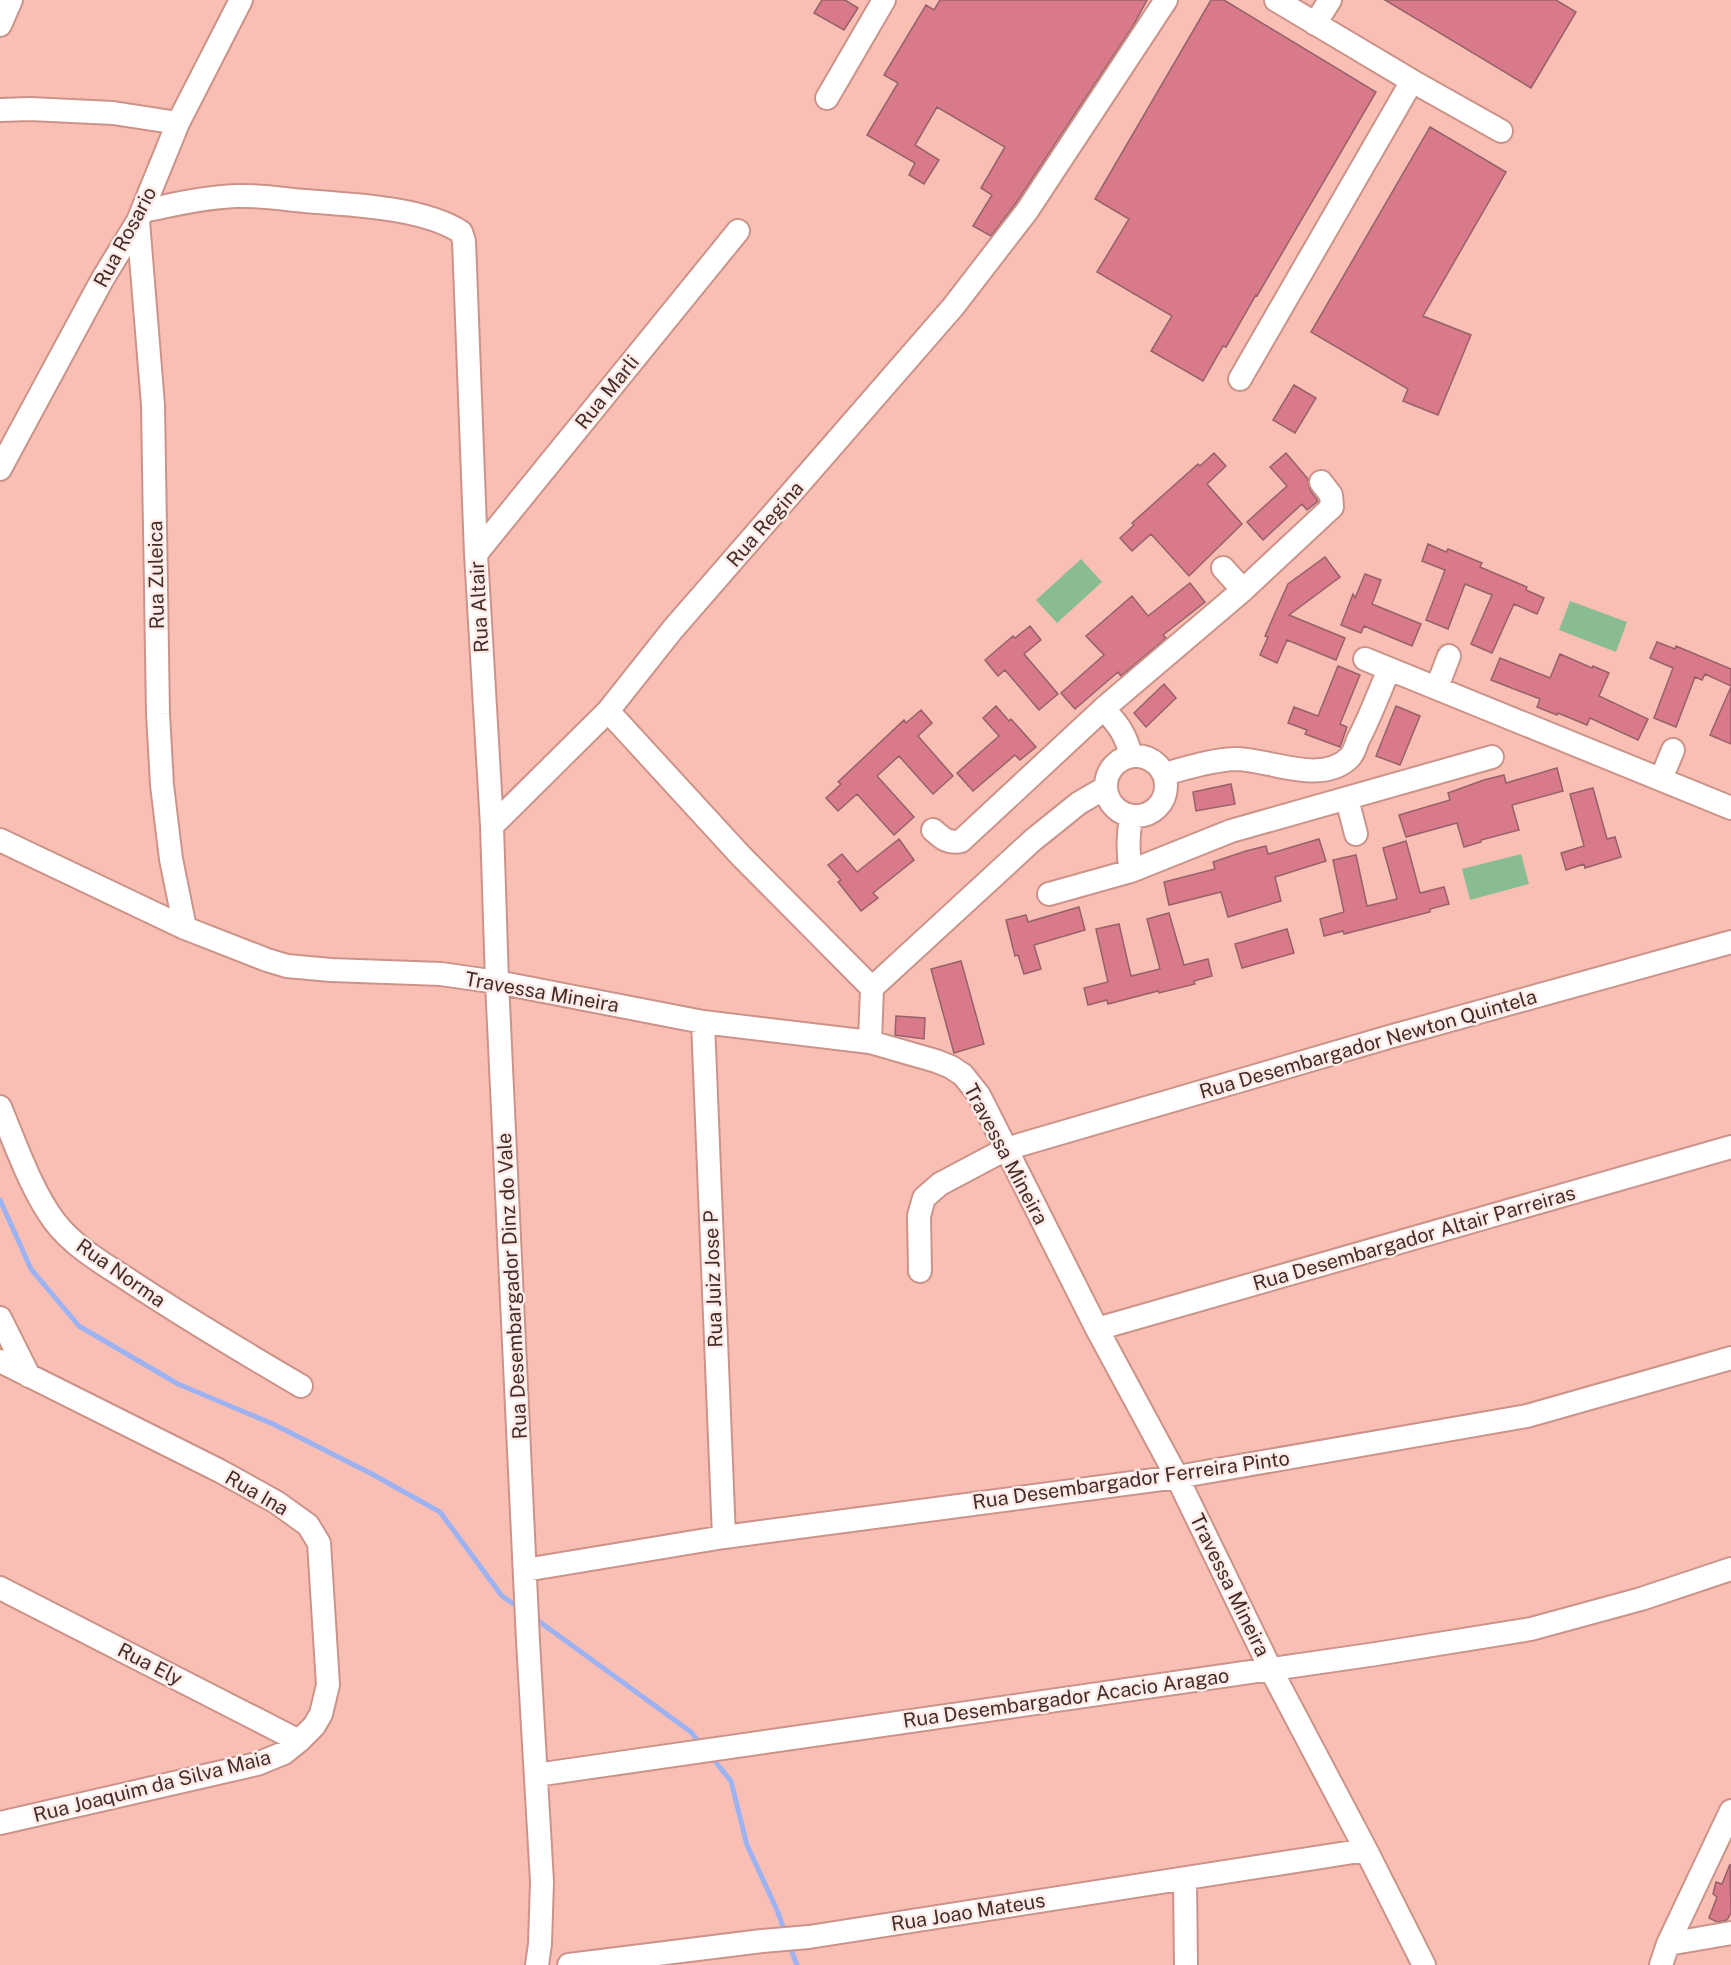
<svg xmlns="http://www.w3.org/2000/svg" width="1731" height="1965" viewBox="0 0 1731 1965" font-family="'Public Sans',sans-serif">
	<rect width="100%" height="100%" fill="#f9bfb4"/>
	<!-- green -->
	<path fill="#89bc92" d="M1081,559l21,23 -45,41 -21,-23z
		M1570,601l57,21 -11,30 -57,-22z
		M1521,854l8,30 -59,16 -8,-31z"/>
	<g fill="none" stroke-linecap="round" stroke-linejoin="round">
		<!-- stream -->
		<path stroke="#9cb2f1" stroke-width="5" d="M0,1200l31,69 48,57 99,58 95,40 99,50 68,38 62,84 19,13
			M533,1617l158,115 11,14
			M710,1755l21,26 16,64 30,65 8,22
			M789,1944l8,21"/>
	</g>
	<!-- building -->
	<path fill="#d97a8a" stroke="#966169" stroke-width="1.5" d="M822,0h23l13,8 -14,22 -30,-17z
		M940,0h207l-14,26 -117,177 -25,33 -18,-10 19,-31 -11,-7 24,-41 -68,-40 -22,38 24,15 -15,24 -15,-9 6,-12 -48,-28 31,-52 -14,-8 42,-70 8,5z
		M1211,0h13l152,92 -119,204 -1,-1 -30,52 -3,-1 -20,35 -52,-30 21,-35 -75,-44 32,-53 -34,-20z
		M1385,0h171l20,12 -45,76z
		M1430,127l76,45 -83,144 48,19 -33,80 -35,-14 5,-12 -97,-57z
		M1294,385l22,13 -21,35 -22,-13z
		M1214,453l12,13 -19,18 35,40 -53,52 -38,-42 -19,17 -12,-13 14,-13 -2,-2 66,-59 2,2z
		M1286,453l22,26 2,11 8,11 -11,9 -5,-6 -39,36 -16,-18 40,-36 -17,-19z
		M1428,544l18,8 2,-3 34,14 -2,4 47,20 -1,3 18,8 -7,16 -23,-10 -22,49 -21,-9 21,-49 -27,-11 -17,45 -22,-9 19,-50 -23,-9z
		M1325,557l15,20 -51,38 56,23 -9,22 -49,-20 -10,23 -17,-8 8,-18 -3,-1 23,-52z
		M1365,574l16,6 -9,24 49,20 -9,22 -48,-20 -3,7 -20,-8 12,-31 2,4z
		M1190,583l15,19 -42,33 3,3 -45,38 -3,-4 -43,37 -14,-16 43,-38 -18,-19 46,-40 16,20z
		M1030,626l11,14 -17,14 34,40 -19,16 -34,-40 -7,6 -13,-16 28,-24 2,2z
		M1657,642l18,7 1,-3 55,23v17l-26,-12 -3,6 -7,-3 -19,50 -22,-9 19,-50 -23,-10z
		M1560,654l32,14 1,-2 16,7 -10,23 49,23 -10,21 -48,-22 -3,7 -29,-12 -1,2 -20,-8 3,-8 -49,-19 9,-22 50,20z
		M1338,666l22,9 -20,49 7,3 -7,20 -35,-13 2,-4 -19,-7 6,-16 24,9z
		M1164,684l12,14 -30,29 -12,-14z
		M1731,687v57l-21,-9z
		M996,706l13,15 2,-2 25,28 -16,13 -5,-5 -42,36 -16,-18 42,-37 -16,-18z
		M1396,706l24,10 -20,49 -24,-9z
		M921,710l11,13 -14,13 35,40 -20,18 -34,-38 -22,20 37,41 -20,18 -37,-41 -19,17 -12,-13 15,-14 -3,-2 66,-62 2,3z
		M1557,768l6,23 -51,14 7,25 -38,10v2l-17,5 -7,-24 -51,14 -7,-22 51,-15 -2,-7 36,-13 20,-5 2,8z
		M1231,784l4,20 -39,7 -3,-19z
		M1593,788l14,51 8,-2 6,20 -36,11 -1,-4 -18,6 -5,-17 23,-7 -14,-52z
		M899,839l15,21 -41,33 5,5 -17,13 -23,-29 3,-2 -13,-15 14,-11 15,18z
		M1319,839l7,22 -51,16 6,24 -53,16 -7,-25 -52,13 -5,-23 51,-13 -2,-7 33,-11 20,-5 2,8z
		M1406,841l14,52 24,-6 5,17 -19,5v3l-86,22 -1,-3 -19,5 -4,-17 24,-7 -11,-52 23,-5 11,51 30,-7 -14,-51z
		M1079,907l6,23 -51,15 7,24 -17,5 -6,-19 -3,1 -9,-36 20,-5 2,7z
		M1169,913l15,52 24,-6 4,17 -18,5 1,3 -36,9 -1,-2 -50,13 -1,-4 -19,5 -4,-17 24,-6 -12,-53 23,-5 12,52 29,-7 -13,-50z
		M1287,929l7,24 -52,15 -7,-24z
		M961,961l23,83 -30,9 -23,-84z
		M896,1016l29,2 -1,21 -29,-4z
		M1730,1864l1,49 -4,7 -10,2 -8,-4 8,-21 -4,-3 3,-12 6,2z"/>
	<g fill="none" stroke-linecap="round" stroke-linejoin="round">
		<defs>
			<path id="minor" d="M1276,0l136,81 89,50
				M1315,24l15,-24
				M0,25l11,-25
				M827,98l57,-98
				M0,110l30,-1 83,4 65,10
				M142,211c31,-6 63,-14 95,-15 22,-1 46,3 68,5 46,4 117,6 156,31l3,9 12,313 16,272 5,156 31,659 14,241 -2,62 -3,21
				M138,221l15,184 5,309 4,71 9,74 14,69
				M1240,379l172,-298
				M0,469l102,-189 36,-59 40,-98 63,-123
				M476,554l262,-323
				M1223,568l20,22
				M1365,659l366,149
				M1437,687l12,-31
				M1103,709c15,14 23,26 28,47
				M608,711l133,145 131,132
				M1106 786a30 30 0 1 1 60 0a30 30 0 1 1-60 0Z
				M1164,774c23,-6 47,-14 71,-15 34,0 87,27 115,-2 4,-4 6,-12 8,-17 12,-23 21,-47 31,-71
				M1661,779l12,-29
				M1347,799l9,35
				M1131,817c-3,18 -4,35 0,54
				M492,826l116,-115 65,-82 280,-322 74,-96 139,-211
				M933,830c9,8 15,14 28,11l142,-132 140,-119 89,-83 -1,-12 -10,-13
				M0,840l185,88 82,32 20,6 44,4 110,4 56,8 206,40 167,20 66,19 15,6 12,8 16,20 118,234 80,148 93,191 96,182 58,115
				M1049,894l82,-23 100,-40 261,-74
				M703,1022l21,515
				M870,1042l2,-54 161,-148 46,-37 26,-15
				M0,1107c15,36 32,85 55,115 19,25 49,42 75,59 56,37 113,71 171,105
				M920,1271l-1,-55 5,-18 16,-14 66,-35 383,-112 342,-95
				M0,1318l29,58
				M1097,1329l634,-182
				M0,1361l220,110 56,31 32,23 11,18 9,142 -7,29 -7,12 -15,15 -15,12 -27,11 -257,59
				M525,1570l199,-33 453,-60 350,-61 204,-58
				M0,1588l299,153
				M536,1775l840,-121 155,-25 110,-30 90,-30
				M1185,1879l1,86
				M1668,1944l63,-11
				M569,1965l193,-24 47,-4 557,-87
				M1661,1965l7,-21 63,-133"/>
		</defs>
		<!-- minor casing -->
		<use href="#minor" stroke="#cb938a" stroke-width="26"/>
		<!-- minor -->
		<use href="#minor" stroke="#fff" stroke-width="22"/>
	</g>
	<g text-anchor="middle" stroke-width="5" stroke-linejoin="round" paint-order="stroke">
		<!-- street labels -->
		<g font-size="20" fill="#442d29" stroke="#fdebe7">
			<text transform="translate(125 237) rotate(-62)" y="7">Rua Rosario</text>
			<text transform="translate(607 392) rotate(-51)" y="7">Rua Marli</text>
			<text transform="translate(765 524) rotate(-49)" y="7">Rua Regina</text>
			<text transform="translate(156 575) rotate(-91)" y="7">Rua Zuleica</text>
			<text transform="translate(479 607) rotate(-93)" y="7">Rua Altair</text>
			<text transform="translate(542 992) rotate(10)" y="7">Travessa Mineira</text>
			<text transform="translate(1368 1044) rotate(-16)" y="7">Rua Desembargador Newton Quintela</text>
			<text transform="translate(1006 1154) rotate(62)" y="7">Travessa Mineira</text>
			<text transform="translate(1414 1238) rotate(-16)" y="7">Rua Desembargador Altair Parreiras</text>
			<text transform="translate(121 1273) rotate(35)" y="7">Rua Norma</text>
			<text transform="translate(713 1279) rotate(-92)" y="7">Rua Juiz Jose P</text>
			<text transform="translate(512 1286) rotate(-93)" y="7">Rua Desembargador Dinz do Vale</text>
			<text transform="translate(1131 1480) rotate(-8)" y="7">Rua Desembargador Ferreira Pinto</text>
			<text transform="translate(257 1493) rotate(30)" y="7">Rua Ina</text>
			<text transform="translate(1230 1585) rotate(64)" y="7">Travessa Mineira</text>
			<text transform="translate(150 1664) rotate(27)" y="7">Rua Ely</text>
			<text transform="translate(1066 1698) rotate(-8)" y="7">Rua Desembargador Acacio Aragao</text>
			<text transform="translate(152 1786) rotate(-14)" y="7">Rua Joaquim da Silva Maia</text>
			<text transform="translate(968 1912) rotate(-9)" y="7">Rua Joao Mateus</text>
		</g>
	</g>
</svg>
